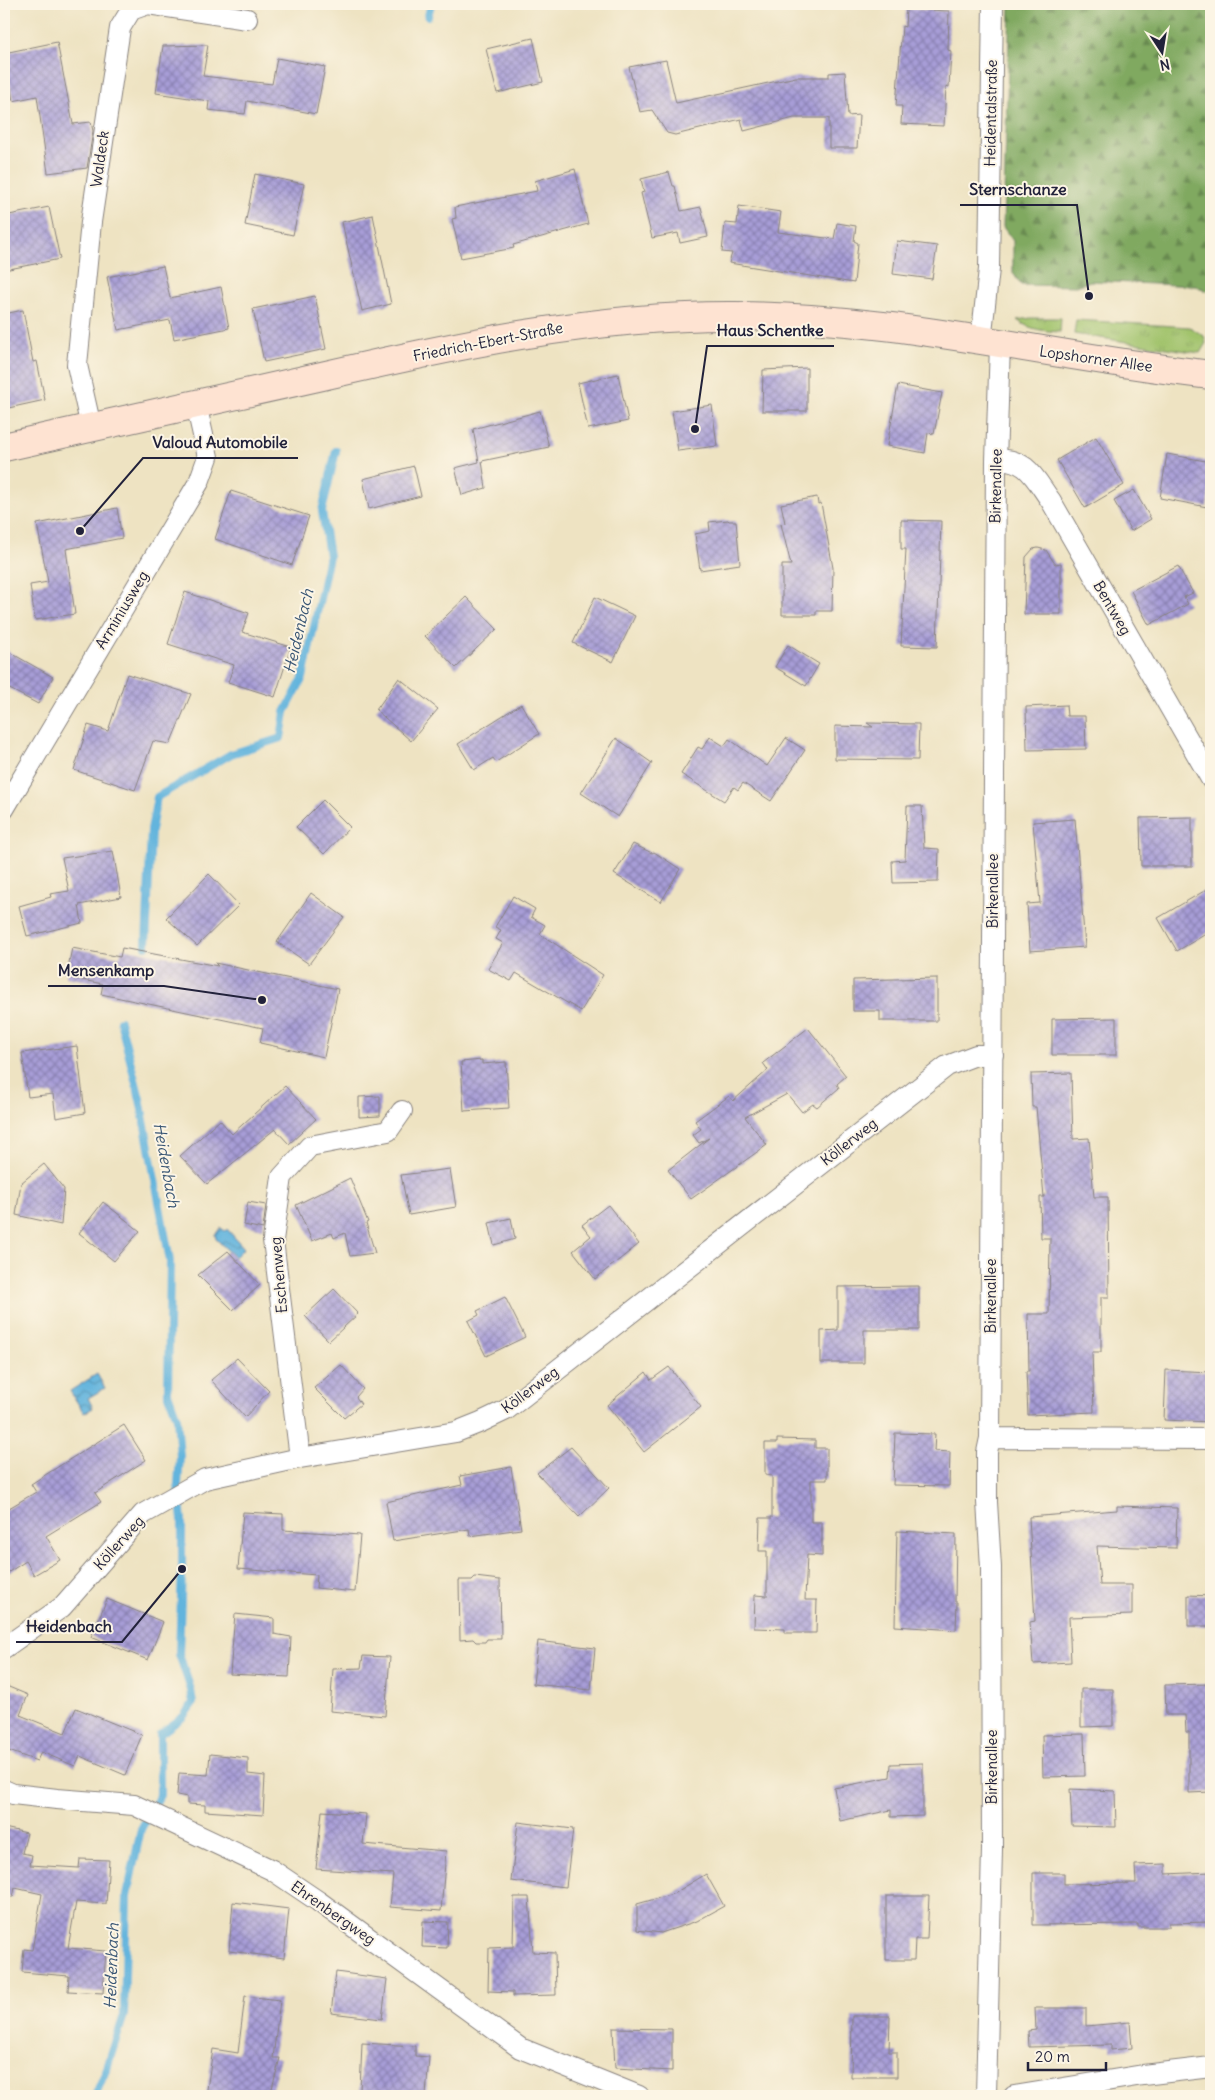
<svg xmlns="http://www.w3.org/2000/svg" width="1215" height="2100" viewBox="0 0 1215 2100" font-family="Delius,sans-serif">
	<defs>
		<pattern id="grass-tufts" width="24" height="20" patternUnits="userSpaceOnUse" patternTransform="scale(1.25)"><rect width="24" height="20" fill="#a1c36c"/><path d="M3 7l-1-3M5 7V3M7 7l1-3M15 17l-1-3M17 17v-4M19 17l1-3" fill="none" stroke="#8aa75e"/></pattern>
		<pattern id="forest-firs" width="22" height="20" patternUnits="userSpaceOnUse" patternTransform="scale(1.25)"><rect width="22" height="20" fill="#80a960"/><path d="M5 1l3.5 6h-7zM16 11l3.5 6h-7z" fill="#688950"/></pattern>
		<pattern id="water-waves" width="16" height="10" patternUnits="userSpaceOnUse" patternTransform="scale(1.25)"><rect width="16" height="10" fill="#62b4dd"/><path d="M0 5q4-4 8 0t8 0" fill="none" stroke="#5092b4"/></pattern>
		<pattern id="building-cross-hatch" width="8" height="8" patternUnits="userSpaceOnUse" patternTransform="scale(1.25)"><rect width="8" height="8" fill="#a79dd7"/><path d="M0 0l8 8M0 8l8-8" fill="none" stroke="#8880b0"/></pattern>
	</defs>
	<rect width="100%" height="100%" fill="#fcf5e5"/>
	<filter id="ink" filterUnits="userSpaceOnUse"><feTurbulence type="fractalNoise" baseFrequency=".02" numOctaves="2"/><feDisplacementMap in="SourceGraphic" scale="10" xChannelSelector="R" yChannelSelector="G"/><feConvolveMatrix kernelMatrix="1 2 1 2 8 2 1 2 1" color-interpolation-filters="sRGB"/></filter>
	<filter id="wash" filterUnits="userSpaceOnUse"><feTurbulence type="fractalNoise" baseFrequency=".0096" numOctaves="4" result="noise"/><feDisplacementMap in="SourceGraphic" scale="20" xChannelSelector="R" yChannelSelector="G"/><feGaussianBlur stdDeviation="1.12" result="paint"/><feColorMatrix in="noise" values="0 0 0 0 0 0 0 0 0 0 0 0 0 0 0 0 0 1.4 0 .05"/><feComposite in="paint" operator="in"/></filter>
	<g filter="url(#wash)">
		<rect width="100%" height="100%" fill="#eee3c2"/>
		<!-- grass -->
		<path fill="url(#grass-tufts)" stroke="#627254" d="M1031,318h30l-1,14c-16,-1 -30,-2 -43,-12z
			M1076,320l114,7 14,9 2,7 -6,10 -126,-19z"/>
		<!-- forest -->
		<path fill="url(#forest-firs)" stroke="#51664e" d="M1010,4h201v289l-15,-7 -106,-5 -13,5 -56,-1 -8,-12v-32l-10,-14z"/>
		<!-- water -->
		<path fill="url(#water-waves)" stroke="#426b8c" d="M221,1228l4,3 2,-2 17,19 -9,9 -19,-18 -1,-5z
			M97,1374l8,14 -17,10 5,10 -9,5 -14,-22z"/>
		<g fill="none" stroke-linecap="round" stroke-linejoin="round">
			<!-- stream -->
			<path stroke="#62b4dd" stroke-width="8" d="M428,16l3,-12
				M146,946l5,-116 6,-33 74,-43 50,-16 4,-26 18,-34 26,-122 -7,-45 14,-60
				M95,2096l12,-28 17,-53 3,-119 14,-67 19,-34v-61l23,-17 10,-14 -2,-13 -12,-36 3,-85v-49l-4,-36 2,-27 -3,-39 -9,-25 2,-132 -30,-162 -20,-78"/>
		</g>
		<g id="blocks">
			<!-- building -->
			<path fill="url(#building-cross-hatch)" d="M906,9l43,2 -1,39 3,1 -2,36 -3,-1 -2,40 -43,-2 1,-18h-6l6,-80 3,1z
				M533,38l10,44 -46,11 -11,-44z
				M57,42l16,82 18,-2 2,9 -6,37 -39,5 -11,-77 -24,5 -9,-48z
				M208,45l-5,31 69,8 5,-26 48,9 -9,47 -69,-13 -2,13 -37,-4 1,-9 -53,-8 7,-47z
				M666,60l10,43 120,-26h33v-4l16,-1 3,44 11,-1 -2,33h-28v-30h-35l-50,13 -3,-12 -66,16 -8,-2 -15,-23 -12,2 -11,-45z
				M575,169l13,55 -75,21 1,3 -53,10 -9,-39 4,-1 -1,-11 82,-16 -2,-10z
				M669,172l4,14h2l6,25 20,-4 7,30 -28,6 -2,-10 -26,5 -11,-45 3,-1 -3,-13z
				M255,174l49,10 -11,51 -48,-10z
				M739,206l42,6 -3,20 56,7 3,-16 19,3 -2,15 4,2 -4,40 -125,-20 3,-10 -10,-1 3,-29 12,1z
				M49,207l11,52 -56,11v-54z
				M373,215l18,89 -29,7 -20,-89z
				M897,241l40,5 -5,33 -39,-5z
				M163,266l7,32 51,-11 8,41 -55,11 -4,-19 -52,10 -11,-53z
				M315,296l11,53 -62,13 -11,-53z
				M23,310l10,52 4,-1 8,39 -41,9v-95z
				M807,368v43h-45l1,-41z
				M618,374l10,47 -40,8 -10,-46z
				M898,385l44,8 -8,41 -6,-1 -3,20 -38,-7z
				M712,405l5,41 -39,5 -6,-40z
				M540,411l9,36 -67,14 4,27 -24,7 -7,-27 24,-6 -6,-33z
				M1096,437l28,48 -39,23 -28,-48z
				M1167,454l44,8v17l-4,28 -47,-9z
				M414,466l7,30 -52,13 -6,-30z
				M1134,490l17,29 -20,12 -17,-30z
				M231,491l78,25 -17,49 -77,-26z
				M817,497l1,7 3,-1 12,65 -1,43h-16v4h-34v-50h9l-10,-41 4,-1 -4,-19z
				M117,508l5,30 -56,11 9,65 -40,6 -5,-35 18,-3 -11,-58z
				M728,520l1,1h7l4,43 -40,6 -5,-36 15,-3 -1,-9z
				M901,520l40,1 -4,126 -36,-1 5,-97h-5z
				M1038,548l8,2 9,14 6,-1v51h-37l2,-57 7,-8z
				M1178,566l15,27 -9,4 4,7 -39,21 -18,-34z
				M185,592l64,21 -7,19 49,15 -16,50 -47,-15 6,-17 -66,-21z
				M466,597l31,32 -41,39 -31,-32z
				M595,597l40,19 -22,46 -40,-19z
				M788,645l31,19 -13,22 -31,-19z
				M4,649l49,28 -15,27 -34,-18z
				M127,674l64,20 -21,50 -17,-3 -18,49 -61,-20 14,-45 20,6z
				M399,678l39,31 -27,32 -35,-31z
				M521,704l18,30 -43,28 -3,-4 -19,12 -16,-26z
				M1066,705l1,11h18l1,33 -59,1 -1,-43z
				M867,723l52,1 -1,36 -83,-1v-33l38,1z
				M710,737l14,9 5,-7 38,27 19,-28 19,12 -34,51 -28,-18 -5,7 -4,-3 -10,14 -43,-27 17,-27 4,2z
				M616,738l36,25 -34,54 -37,-24z
				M323,800l27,27 -26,27 -28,-27z
				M907,806h15l2,42 15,1 -1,33 -45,1 -1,-22 13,-1z
				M1192,817v49h-51l-1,-48z
				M1075,819l10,128 -55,4 -3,-47 13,-1 -7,-81z
				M633,844l19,9 2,-1 26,17 -19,33 -47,-28z
				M113,851l8,46 -42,8 3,18 -55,13 -8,-30 32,-9 -1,-3 19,-3 -7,-33z
				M209,874l30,31 -42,41 -31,-28z
				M1211,887v44l-34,20 -19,-33z
				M311,893l33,24 -35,47 -32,-22z
				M513,896l22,13 -4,8 14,8 -5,9 63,41 -22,36 -65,-38 -5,8 -23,-12 15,-26 -7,-4 5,-9 -6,-3z
				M72,948l48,9 2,-9 96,18 -3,-3 123,26 -14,68 -64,-14 3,-15 -162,-34 2,-10 -37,-7z
				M937,978v43h-57v-10h-27v-31z
				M1116,1018v37h-64v-36z
				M808,1028l38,48 -9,8 2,4 -22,19 -4,-3 -11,8 -15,-18 -42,23 22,28 -76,54 -23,-29 41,-32 -10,5 -6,-8 8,-6 -6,-8 34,-25 4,5 35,-31 -5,-7z
				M77,1046l8,67 -29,5 -3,-24 -25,3 -6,-44z
				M482,1060v4l24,-2 3,46 -45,3 -3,-49z
				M1071,1073l2,66 16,-1 5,59h14l1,100h-8v55h-9l2,60 -66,3 -2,-44h3l-1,-57h21l1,-76h-9l-1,-41h4l-8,-90h-4l-1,-33z
				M285,1086l31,33 -27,25 -14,-15 -68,55 -27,-28 40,-36 12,14z
				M380,1096v20l-21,1v-20z
				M44,1164l20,25 -3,36 -45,-10 5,-32z
				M450,1169l6,38 -47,8 -8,-40z
				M350,1178l18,44 -2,1 9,30 -25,3 -5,-23 -11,5 -2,-5 -20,8 -16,-36z
				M103,1202l37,29 -26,30 -35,-28z
				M248,1202l18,3 -3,24 -19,-4z
				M608,1205l31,39 -44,35 -22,-28 18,-15 -9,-11z
				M511,1218l4,21 -21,6 -5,-22z
				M228,1251l32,34 -27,25 -35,-35z
				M919,1286v44h-55v33h-43v-32l17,-1v-43z
				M334,1289l24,25 -29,27 -24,-25z
				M505,1297l20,40 -39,19 -18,-35 11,-6 -2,-4z
				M237,1358l32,33 -24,26 -34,-37z
				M341,1365l22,24 -7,8 5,7 -17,14 -30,-30z
				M669,1367l32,40 -57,45 -37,-47 39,-33 5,8z
				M1166,1370l45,2v50l-47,-2z
				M124,1425l22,35 -51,33 6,9 -55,34 14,24 -26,15 -8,-14 -22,14v-64l32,-19 -5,-8z
				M895,1433l40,1 -1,17 16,1 -1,34 -56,-1z
				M777,1439l38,1v8h12v32h-16v42h11v34l-15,-1 -2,45h12l-1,33h-31v-4l-31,-1 1,-33 12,1v-45h-8l1,-33h12v-42l-7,-1v-32h12z
				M571,1447l38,41 -30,29 -42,-44z
				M511,1467l10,62 -51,7 -1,-7 -76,12 -7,-39 76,-17 -2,-9z
				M1117,1506l60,2 -1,40 -79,-2 3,39h32v30l-63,2 2,45 -38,2 -3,-42 5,-1 -6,-104 88,-7z
				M243,1512l40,2v16l77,5 -5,57 -39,-4 1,-13 -79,-6z
				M897,1531l59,3 -1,68h2l-1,28 -61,-4z
				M475,1577l25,3 1,59h-14l-2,3h-9l-3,-3 -13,1 -1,-60h13z
				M1188,1595l23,1v30h-23z
				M107,1599l56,23 -15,38 -57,-23z
				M235,1614l39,4v16l17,3 -2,40 -59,-3z
				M538,1641l57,7 -4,42 -58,-6z
				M363,1656l27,1 -5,59 -55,-5 3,-42 28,-1z
				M1211,1684v108l-22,1v-61h-3l-1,-17h-19l-1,-30z
				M4,1685l24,10 -8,20 45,18 11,-25 66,27 -17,40 -45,-19 -5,10 -34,-14 -4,9 -31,-11 -2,3z
				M1081,1689h32v37l-32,1z
				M1084,1734l1,42 -42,1 -1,-42z
				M210,1754l38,4v16l17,2 -2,39 -58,-4v-6l-18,-1v-7l-10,-2 2,-22 29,2z
				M923,1763v53l-32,1v-7l-51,11 -6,-33 56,-11 1,-13z
				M1070,1789l45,2 1,36 -44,-1z
				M322,1811l44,3 -3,30 83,7 -5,60 -51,-4 3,-33 -77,-5z
				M518,1822l55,7 -7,58 -55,-6z
				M4,1828l23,5 -5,20 10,2 -2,10 49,3 1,-9 29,1 -3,44 -30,-2 -8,46 38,3 -3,42 -35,-2 1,-15 -47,-4 2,-23 8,1 10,-56 -27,-6 -2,9 -9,-1z
				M1166,1864v10l45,-2v50l-42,1v4h-31v-3l-105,1v-52h31v11l72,-1 -1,-18z
				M706,1874l18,32 -27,15 -36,12 -24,-3v-26l36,-10z
				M886,1896h43l-2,43h-12l-1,21h-28z
				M514,1897h15l4,55 22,1 1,42 -43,1v-4l-25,-1 1,-43 24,-1z
				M233,1902l56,7 -5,49 -55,-7z
				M423,1921l25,1 -1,26 -25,-1z
				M336,1972l51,7 -5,40 -51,-6z
				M245,1996l35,4 -7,58h7l-10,38h-64l7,-47 25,4z
				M1035,2008h51v18l44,-4 2,26 -21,2v-5l-82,2 -1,-16 8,-1z
				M852,2016h38l-1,36h8v25h-46z
				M613,2028l59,1v42l-57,-3z
				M362,2043l53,3v10l14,1 -3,39h-43v-4l-23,-1z"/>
		</g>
	</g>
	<g filter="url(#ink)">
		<use href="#blocks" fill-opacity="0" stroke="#88827e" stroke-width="1"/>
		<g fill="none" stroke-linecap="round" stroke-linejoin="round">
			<defs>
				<path id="street" d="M981,341l8,-72 4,-265
					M91,427l-14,-62 14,-143 29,-194 11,-18 17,-6 99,15
					M996,460c31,-3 39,19 55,41l160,278
					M4,809l195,-327 9,-25 -12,-53
					M990,1438l221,1
					M300,1458l-27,-218 9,-63 28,-31 78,-15 14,-20
					M4,1648l58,-41 81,-93 62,-35 95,-21 156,-26 25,-10 25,-12 441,-344 29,-11h17
					M4,1790l9,4 44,5 77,6 138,65 46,31 202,147 119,48
					M986,2096l6,-247 -1,-282 -4,-65v-50l3,-14 4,-662 2,-316 4,-115
					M1014,2096l129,-21 68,-8"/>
				<path id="secondary" d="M4,447c106,-23 212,-47 318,-71 134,-31 269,-60 407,-60 162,-1 322,41 482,59"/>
			</defs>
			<!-- street casing -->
			<use href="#street" stroke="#88827e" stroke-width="22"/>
			<!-- secondary casing -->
			<use href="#secondary" stroke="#88827e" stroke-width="30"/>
			<!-- street -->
			<use href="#street" stroke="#fff" stroke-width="20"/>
			<!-- secondary -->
			<use href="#secondary" stroke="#fee3d2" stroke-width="28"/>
		</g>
	</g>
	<g text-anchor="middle" stroke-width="4" stroke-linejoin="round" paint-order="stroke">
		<!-- street labels -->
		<g font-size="15" fill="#22223b" stroke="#fcf5e5">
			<text transform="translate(991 113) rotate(-89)" y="5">Heidentalstraße</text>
			<text transform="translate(100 159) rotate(-82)" y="5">Waldeck</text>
			<text transform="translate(488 342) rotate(-11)" y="5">Friedrich-Ebert-Straße</text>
			<text transform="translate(1096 359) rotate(8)" y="5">Lopshorner Allee</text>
			<text transform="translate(996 486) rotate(-89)" y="5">Birkenallee</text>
			<text transform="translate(1112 608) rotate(60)" y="5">Bentweg</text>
			<text transform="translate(122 610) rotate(-59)" y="5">Arminiusweg</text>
			<text transform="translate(993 891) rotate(-90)" y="5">Birkenallee</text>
			<text transform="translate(849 1142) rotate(-38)" y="5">Köllerweg</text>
			<text transform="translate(279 1275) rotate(-95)" y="5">Eschenweg</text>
			<text transform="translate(991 1296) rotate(-90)" y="5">Birkenallee</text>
			<text transform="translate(530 1390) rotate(-37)" y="5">Köllerweg</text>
			<text transform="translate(119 1543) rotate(-48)" y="5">Köllerweg</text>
			<text transform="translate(992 1767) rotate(-90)" y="5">Birkenallee</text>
			<text transform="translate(333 1913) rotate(35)" y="5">Ehrenbergweg</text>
		</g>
		<!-- water labels -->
		<g font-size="16" font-style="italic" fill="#385574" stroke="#fcf5e5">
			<text transform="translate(298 631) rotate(-77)" y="6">Heidenbach</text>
			<text transform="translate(167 1165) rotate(80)" y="6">Heidenbach</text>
			<text transform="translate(111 1966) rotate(-88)" y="6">Heidenbach</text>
		</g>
	</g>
	<!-- callouts -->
	<path fill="none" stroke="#22223b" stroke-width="2" d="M1089 296L1077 205H960M695 429L707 346H834M80 531L143 458H298M262 1000L164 986H48M182 1569L122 1642H16"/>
	<g fill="#22223b" stroke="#fcf5e5" stroke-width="2">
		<circle cx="1089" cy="296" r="5"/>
		<circle cx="695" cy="429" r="5"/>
		<circle cx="80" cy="531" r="5"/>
		<circle cx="262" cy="1000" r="5"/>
		<circle cx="182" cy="1569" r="5"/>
	</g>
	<g font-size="16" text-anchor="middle" font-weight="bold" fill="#22223b" stroke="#fcf5e5" stroke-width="4" stroke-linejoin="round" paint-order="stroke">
		<text x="1018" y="195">Sternschanze</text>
		<text x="770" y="336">Haus Schentke</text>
		<text x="220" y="448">Valoud Automobile</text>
		<text x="106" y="976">Mensenkamp</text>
		<text x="69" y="1632">Heidenbach</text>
	</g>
	<!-- margin -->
	<rect width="1215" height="2100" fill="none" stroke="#fcf5e5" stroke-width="20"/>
	<!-- north arrow -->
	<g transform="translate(1162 52) rotate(168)" stroke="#fcf5e5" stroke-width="4" paint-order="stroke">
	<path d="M0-4L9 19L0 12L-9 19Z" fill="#22223b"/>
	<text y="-8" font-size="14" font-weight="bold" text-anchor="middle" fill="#22223b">N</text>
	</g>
	<!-- scale -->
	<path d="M1028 2062v8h78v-8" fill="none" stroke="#22223b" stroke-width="2.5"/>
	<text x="1035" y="2062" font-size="15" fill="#22223b" stroke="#fcf5e5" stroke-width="4" paint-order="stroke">20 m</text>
</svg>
